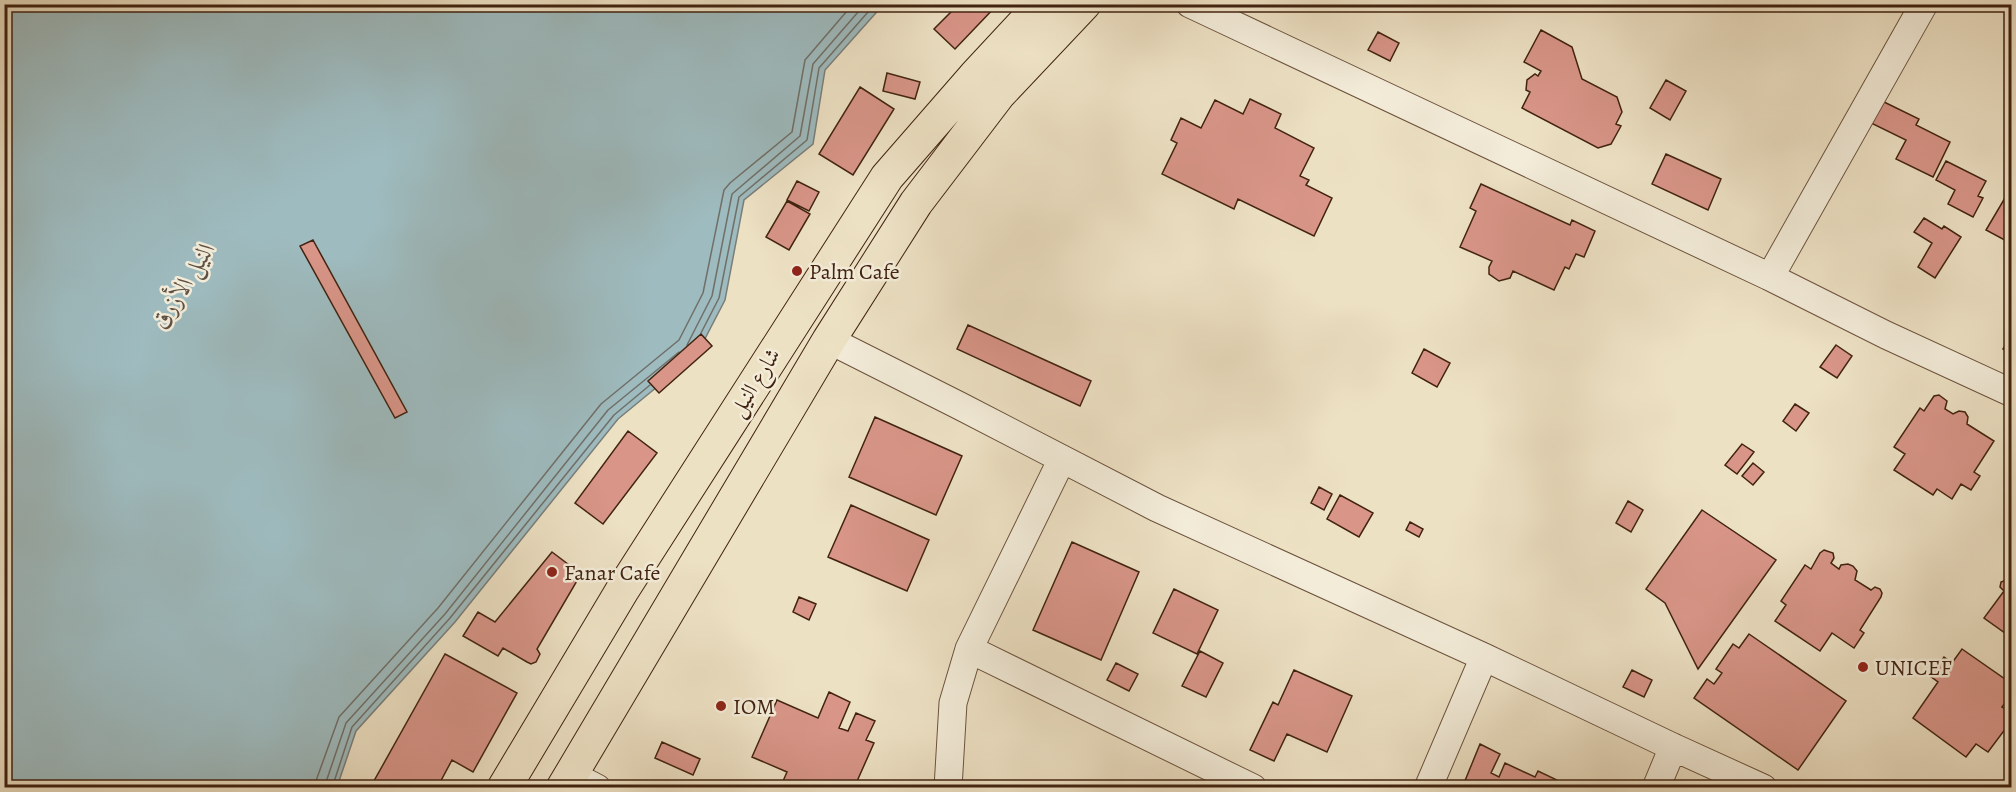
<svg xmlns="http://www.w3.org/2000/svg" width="2016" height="792" viewBox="0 0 2016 792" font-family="Alegreya,Amiri,serif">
	<rect width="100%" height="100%" fill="#ede1c4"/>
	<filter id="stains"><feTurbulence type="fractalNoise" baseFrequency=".00333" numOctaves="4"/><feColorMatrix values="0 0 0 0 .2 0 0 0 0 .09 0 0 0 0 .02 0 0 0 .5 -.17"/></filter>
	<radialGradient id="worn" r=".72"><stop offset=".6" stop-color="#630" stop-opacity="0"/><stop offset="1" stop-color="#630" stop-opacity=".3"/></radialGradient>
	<!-- water -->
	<path fill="#9ebbbf" stroke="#797e79" stroke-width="1.5" d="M5,5h878l-58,65 -12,74 -69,56 -19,100 -28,54 -79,65 -163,203 -99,109 -19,56 -332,1z"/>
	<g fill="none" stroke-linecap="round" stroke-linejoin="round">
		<!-- shore -->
		<path stroke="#706f68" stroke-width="1.5" d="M701,333l18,-35 20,-101 68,-57 12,-72 56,-64
			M687,345l25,-49 20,-102 68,-58 13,-72 52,-60
			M315,788l2,-10 22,-61 99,-109 163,-204 78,-64 24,-47 21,-103 6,-7 62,-51 13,-72 48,-56
			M324,788l22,-65 99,-109 163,-204 71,-58
			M332,788l20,-61 98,-109 164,-203 36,-30"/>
	</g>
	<!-- building -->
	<path fill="#d89588" stroke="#412310" stroke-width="1.5" d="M959,4h39l-43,45 -21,-20z
		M1541,30l31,17 10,32 35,18 5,15 -6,12 5,2 -10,18 -13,4 -76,-40 8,-16 -4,-2 1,-10 8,-6 3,2 3,-5 -17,-9z
		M1378,32l21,11 -9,18 -22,-11z
		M887,73l33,9 -5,17 -32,-8z
		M1666,80l20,11 -16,29 -20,-12z
		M860,87l34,22 -41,66 -34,-21z
		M1250,99l31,15 -6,14 39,20 -14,28 9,4 -3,5 26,13 -18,38 -76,-37 -4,10 -72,-35 15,-31 -6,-3 10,-22 20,10 14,-28 28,14z
		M1882,101l37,18 -3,6 34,17 -17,35 -37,-18 10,-19 -35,-17z
		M1666,154l55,25 -13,31 -56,-26z
		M1946,161l40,20 -8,15 5,2 -10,19 -25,-13 7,-14 -19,-10z
		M797,181l22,11 -10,19 -22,-11z
		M1481,184l89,41 2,-5 23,11 -11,26 -8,-3 -7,15 -4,-2 -11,23 -41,-19 -3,7 -11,3 -10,-7v-7l3,-6 -32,-14 16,-36 -6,-3z
		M2012,186v58l-26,-14z
		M787,201l23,13 -21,36 -23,-13z
		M1924,218l18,11 2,-3 17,11 -26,41 -17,-11 14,-24 -18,-11z
		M313,240l94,172 -12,6 -95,-172z
		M968,325l123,56 -11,25 -123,-57z
		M2012,333v21l-9,-5z
		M701,334l11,12 -53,47 -11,-12z
		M1836,345l16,11 -15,22 -17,-11z
		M1424,349l26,14 -13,24 -25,-14z
		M1939,395l8,6 -2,8 8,5 6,-3 6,1 3,5 -1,7 27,17 -20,31 6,4 -9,14 -10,-6 -9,15 -15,-10 -4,6 -39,-25 11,-16 -11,-7 26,-39 4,3 10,-15z
		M1795,404l14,9 -13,18 -13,-10z
		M875,417l87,39 -26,59 -87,-38z
		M628,431l29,22 -54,71 -28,-21z
		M1742,444l12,8 -17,22 -12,-9z
		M1753,463l11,9 -11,13 -11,-9z
		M1319,487l13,7 -8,16 -13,-7z
		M1340,495l33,18 -14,24 -32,-18z
		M1628,501l15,9 -12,22 -15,-9z
		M851,505l78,35 -22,51 -79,-34z
		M1702,510l74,50 -78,109 -33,-66 -19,-14z
		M1410,522l13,7 -4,8 -13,-7z
		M1072,542l67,30 -38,88 -68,-30z
		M1824,550l9,3 1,5 -3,5 8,6 2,-4 7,-1 5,2 4,5 -2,9 16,10 4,-3 5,2 2,4 -1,4 -21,33 4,3 -10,15 -22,-15 -12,18 -45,-30 11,-16 -5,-4 24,-36 6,4 9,-16z
		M552,552l29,22 -44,75 3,5 -4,8 -5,2 -4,-2 -24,-14 -5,8 -35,-20 15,-24 17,10z
		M2006,580l6,1v57l-28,-20 20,-27 -4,-4 1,-5z
		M1174,589l44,21 -21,44 -44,-21z
		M799,597l17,7 -7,16 -16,-8z
		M1749,634l97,67 -48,69 -104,-72 13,-19 7,5 8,-11 -6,-4 17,-25 6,4z
		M1962,649l50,35v9l-10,14 10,6v7l-24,32 -12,-8 -10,13 -53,-39 25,-36 -8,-6 14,-19 8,6z
		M1200,651l23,12 -17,34 -24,-11z
		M445,654l72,39 -44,79 -21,-12 -15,28h-67z
		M1116,663l22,11 -9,17 -22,-11z
		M1294,670l58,26 -25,56 -40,-18 -13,27 -24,-11 23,-48 5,3z
		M1632,670l20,10 -8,17 -21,-10z
		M829,692l21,10 -11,26 9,3 8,-18 19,8 -9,19 8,3 -20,45h-74l7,-16 -35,-15 25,-57 41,18z
		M662,742l38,17 -7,16 -38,-17z
		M1480,744l20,10 -9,19 8,4 6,-14 30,14 3,-6 19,9 -4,8h-91z"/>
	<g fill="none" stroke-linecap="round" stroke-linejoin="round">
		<defs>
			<path id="minor" d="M1190,4l580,273 116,58 126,58
				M1770,277l154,-273
				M829,340l131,66 197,102 327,149 189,90 90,41
				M969,649l284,139
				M570,774l27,14
				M948,788l5,-85 16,-54 93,-190
				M1428,788l56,-131
				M1656,788l17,-41"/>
			<path id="primary" d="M504,788l119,-199 264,-412 88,-101 67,-72
				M563,788l266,-448 87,-137 83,-109 85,-90"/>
		</defs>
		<!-- minor casing -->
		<use href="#minor" stroke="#6c523d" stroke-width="29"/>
		<!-- primary casing -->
		<use href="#primary" stroke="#412310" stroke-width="35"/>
		<!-- minor -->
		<use href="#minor" stroke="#f3ecd9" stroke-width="27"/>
		<!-- primary -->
		<use href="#primary" stroke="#ede1c4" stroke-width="33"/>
	</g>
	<!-- markers -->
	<g fill="#8f2418" stroke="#f3ecd9" stroke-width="2">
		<circle cx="797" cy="271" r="6"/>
		<circle cx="552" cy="572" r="6"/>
		<circle cx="1863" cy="667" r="6"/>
		<circle cx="721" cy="706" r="6"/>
	</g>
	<g text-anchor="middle" stroke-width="5" stroke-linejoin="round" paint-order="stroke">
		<!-- poi labels -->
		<g font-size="22" fill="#412310" stroke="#f3ecd9" text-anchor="start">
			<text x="809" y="279">Palm Cafe</text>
			<text x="564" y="580">Fanar Cafe</text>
			<text x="1875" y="675">UNICEF</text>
			<text x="733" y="714">IOM</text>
		</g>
		<!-- street labels -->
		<g font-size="22" fill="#412310" stroke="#f3ecd9">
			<text transform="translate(754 382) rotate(-58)" y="8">شارع النيل</text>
		</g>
		<!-- water labels -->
		<g font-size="24" font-style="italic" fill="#5d5145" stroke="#f3ecd9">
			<text transform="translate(183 285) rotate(-58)" y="8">النيل الأزرق</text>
		</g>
	</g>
	<!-- margin -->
	<rect width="2016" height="792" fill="none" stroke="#ede1c4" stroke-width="24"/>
	<rect x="6" y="6" width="2004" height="780" fill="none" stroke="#412310" stroke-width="3"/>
	<rect x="12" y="12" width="1992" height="768" fill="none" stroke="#412310" stroke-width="1.5"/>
	<rect width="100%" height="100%" filter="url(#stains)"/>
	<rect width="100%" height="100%" fill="url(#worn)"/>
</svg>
